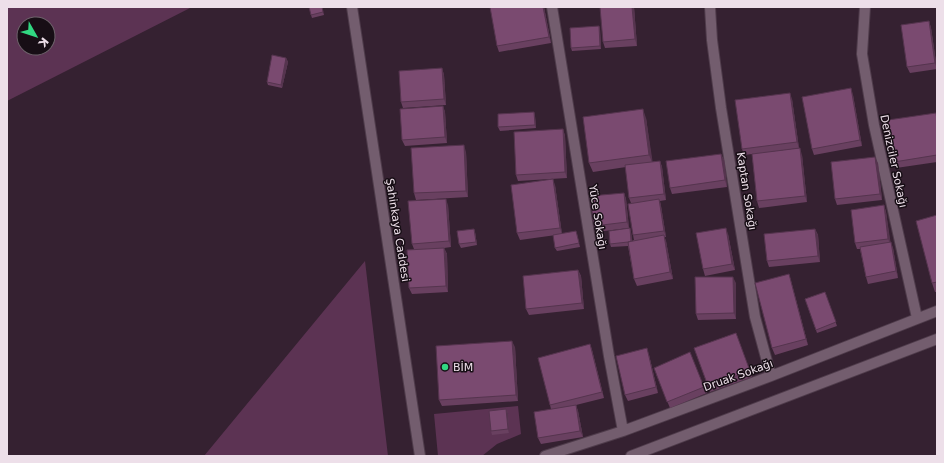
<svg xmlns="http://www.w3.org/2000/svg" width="944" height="463" viewBox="0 0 944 463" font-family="'DejaVu Sans',sans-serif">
	<rect width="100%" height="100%" fill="#352131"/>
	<!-- green -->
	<path fill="#5c3353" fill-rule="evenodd" d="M7,7h185l-185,94zM24,24h24v24h-24z
		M365,261l23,195h-184z
		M518,406l3,28 -24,10 -15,12h-44l-4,-42z"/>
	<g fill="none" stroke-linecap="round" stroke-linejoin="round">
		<defs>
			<path id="minor" d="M352,7l68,449
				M552,7l57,349 14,75
				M710,7l2,33 9,68 34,209 16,59
				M865,7l-3,47 12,71 43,193
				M545,456l78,-25 148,-55 166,-65
				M631,456l306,-117"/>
		</defs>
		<!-- minor casing -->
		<use href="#minor" stroke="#4f3c4b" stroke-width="12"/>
		<!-- minor -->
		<use href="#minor" stroke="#735d6e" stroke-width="10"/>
	</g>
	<!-- wall -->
	<path fill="#694060" d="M322,7l2,8 -12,3 -1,-3z
		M544,7l7,36 -52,9 -2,-6z
		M634,7l3,39 -32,2 -2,-6z
		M929,21l2,7 6,41 -27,4 -3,-6z
		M599,26l1,3 1,20 -29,2 -1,-3z
		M286,58l2,4 -6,26 -14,-3 -1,-3z
		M442,68l2,7 2,30 -43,3 -2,-6z
		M853,95l9,51 -48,9 -2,-6z
		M792,99l7,49 -29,4 32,3 5,47 -48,6 -2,-7 -5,-47 -8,1 -2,-6z
		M443,106l2,6 2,31 -42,3 -3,-6z
		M534,112l1,4 1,12 -36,3 -2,-4z
		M936,113l1,3v46l-41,6 -2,-6z
		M646,118l6,44 8,-1 2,6 4,33 -6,1 1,5 5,31h-2l2,4 7,38 -36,7 -3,-7 -6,-33 -17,1 -1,-3 20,-16 1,4 1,9 2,-1 -1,-5 -2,-32 -2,-5 -3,-31 -33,5 -4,-9z
		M563,129l2,7 2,42 -49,3 -2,-6z
		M466,152l2,45 -52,3 -2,-7z
		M721,154l3,6 3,27 -55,7 -2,-6z
		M878,163l4,37 -45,5 -2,-6z
		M555,185l7,49h15l3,13 -23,4 -2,-3 1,-13 -36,5 -3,-7z
		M624,193l2,6 3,29 -33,4 -2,-6z
		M448,205l3,42 -7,1 3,6 1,38 -36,2 -3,-6 5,-39 -2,-5z
		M884,205l2,7 4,30 3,6 5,30 -30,6 -2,-7 -6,-28h-3l-2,-6z
		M937,215v77h-2l-3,-9z
		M474,229l1,3 2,13 -16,3 -2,-4z
		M815,229l3,6 2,27 -51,5 -2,-6z
		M728,234l7,36 -30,6 -2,-7z
		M578,270l3,6 3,33 -55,6 -3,-6z
		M789,274l2,7 17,64 -33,10 -3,-7z
		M736,283v36l-38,1 -2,-6z
		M825,292l12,34 -20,7 -12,-34z
		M736,333l16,44 -42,15 -16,-44z
		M590,344l2,6 12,48 -28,7 2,6 5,26 -42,7 -3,-6 13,-29 -1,-4z
		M515,347l3,54 -76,5 -3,-6z
		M649,355l9,38 -30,8 -3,-6z
		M656,374l48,13 3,6 -37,15z
		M506,409l2,4 1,20 -17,2 -1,-4z"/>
	<!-- shaded-wall -->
	<path fill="#55344e" d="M543,7h1l7,36 -2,-6z
		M632,7h2l3,39 -2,-7z
		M929,21l2,7 6,41 -2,-6z
		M599,26l1,3 1,20 -1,-3z
		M286,58l2,4 -6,26 -1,-3z
		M442,68l2,7 2,30 -2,-6z
		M851,88l2,7 9,51 -2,-6z
		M790,93l2,6 7,49 -2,-6z
		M443,106l2,6 2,31 -2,-6z
		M643,109l3,9 7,46 -4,-9z
		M534,112l1,4 1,12 -1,-3z
		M563,129l2,7 2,42 -2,-6z
		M464,145l2,7 2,45 -2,-6z
		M800,148l2,7 5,47 -2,-6z
		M721,154l3,6 3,27 -2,-7z
		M875,157l3,6 4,37 -2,-6z
		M660,161l2,6 4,33 -2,-6z
		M553,179l2,6 7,49 -2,-6z
		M624,193l2,6 3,29 -2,-6z
		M446,199l2,6 3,42 -2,-6z
		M659,199l2,7 5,31 -2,-6z
		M884,205l2,7 5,33 -3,-6z
		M630,228l1,4 2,13 -1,-3z
		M726,228l2,6 7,36 -3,-6z
		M474,229l1,3 2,13 -1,-3z
		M815,229l3,6 2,27 -2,-6z
		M664,235l2,6 7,38 -3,-7z
		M891,242l2,6 5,30 -2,-7z
		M444,248l3,6 1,38 -2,-6z
		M578,270l3,6 3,33 -2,-6z
		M789,274l2,7 17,64 -2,-6z
		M733,277l3,6v36l-2,-6z
		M512,341l3,6 3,54 -2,-6z
		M590,344l2,6 12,48 -2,-6z
		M647,348l2,7 9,38 -2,-6z
		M576,405l2,6 5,26 -3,-6z
		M506,409l2,4 1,20 -1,-4z"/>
	<!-- building -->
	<path fill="#7a4a70" stroke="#55344e" d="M309,7h13l1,5 -12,3z
		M490,7h53l6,30 -52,9z
		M600,7h32l3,32 -32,3z
		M929,21l6,42 -28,4 -6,-42z
		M599,26l1,20 -29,2 -1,-20z
		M272,55l14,3 -5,27 -14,-3z
		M442,68l2,31 -43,3 -2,-31z
		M851,88l9,52 -48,9 -10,-52z
		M790,93l7,49 -55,7 -7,-49z
		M443,106l2,31 -43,3 -2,-31z
		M643,109l6,46 -60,8 -6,-46z
		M534,112l1,13 -37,2v-13z
		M936,113l1,7v35l-43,7 -6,-42z
		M563,129l2,43 -49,3 -2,-43z
		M464,145l2,46 -52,2 -3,-45z
		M800,148l5,48 -48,5 -5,-47z
		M721,154l4,26 -55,8 -4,-27z
		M875,157l5,37 -45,5 -4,-37z
		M660,161l4,33 -35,4 -4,-33z
		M553,179l7,49 -43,5 -6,-48z
		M624,193l3,29 -33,4 -4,-30z
		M446,199l3,42 -37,3 -4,-43z
		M659,199l5,32 -31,4 -5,-31z
		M884,205l4,34 -33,4 -4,-33z
		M937,215v67l-5,1 -16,-62z
		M630,228l1,13 -3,1 -18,2 -1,-13z
		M726,228l6,36 -29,5 -7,-36z
		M474,229l2,13 -17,2 -2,-13z
		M815,229l3,27 -51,5 -3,-27z
		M576,231l3,12 -24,5 -2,-13z
		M664,235l6,37 -36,7 -6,-37z
		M891,242l5,29 -30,6 -6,-30z
		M444,248l2,38 -37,2 -2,-38z
		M578,270l4,33 -56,6 -3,-33z
		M789,274l17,65 -34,9 -17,-65z
		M695,277h38l1,36 -38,1z
		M825,292l11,30 -20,8 -11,-31z
		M736,333l14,38 -42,15 -14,-38z
		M512,341l4,54 -77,5 -3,-54z
		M590,344l12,48 -52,13 -12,-47z
		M647,348l9,39 -31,8 -9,-39z
		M690,352l14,35 -37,15 -13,-34z
		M576,405l4,26 -42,7 -4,-26z
		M506,409l2,20 -17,2 -2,-20z"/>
	<!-- markers -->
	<circle fill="#31d882" stroke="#170e15" stroke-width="1.5" cx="445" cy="367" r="4"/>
	<g text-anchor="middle" stroke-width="3" stroke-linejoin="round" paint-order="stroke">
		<!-- street labels -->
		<g font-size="11" fill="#eddfe9" stroke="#170e15">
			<text transform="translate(894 161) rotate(78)" y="4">Denizciler Sokağı</text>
			<text transform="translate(747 191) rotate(81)" y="4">Kaptan Sokağı</text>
			<text transform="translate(598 217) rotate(81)" y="4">Yüce Sokağı</text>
			<text transform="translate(398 230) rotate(81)" y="4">Şahinkaya Caddesi</text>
			<text transform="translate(738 375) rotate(-20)" y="4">Druak Sokağı</text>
		</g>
		<!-- poi labels -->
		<g font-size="11" fill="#eddfe9" stroke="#170e15" text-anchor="start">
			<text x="453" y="371">BİM</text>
		</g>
	</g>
	<!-- border -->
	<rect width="944" height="463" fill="none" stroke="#eddfe9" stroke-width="16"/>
	<!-- north arrow -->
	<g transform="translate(36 36) rotate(129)"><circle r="19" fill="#170e15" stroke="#6d626a"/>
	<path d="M0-3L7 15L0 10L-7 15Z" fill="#31d882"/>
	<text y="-6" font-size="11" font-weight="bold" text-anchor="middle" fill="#eddfe9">K</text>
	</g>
</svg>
